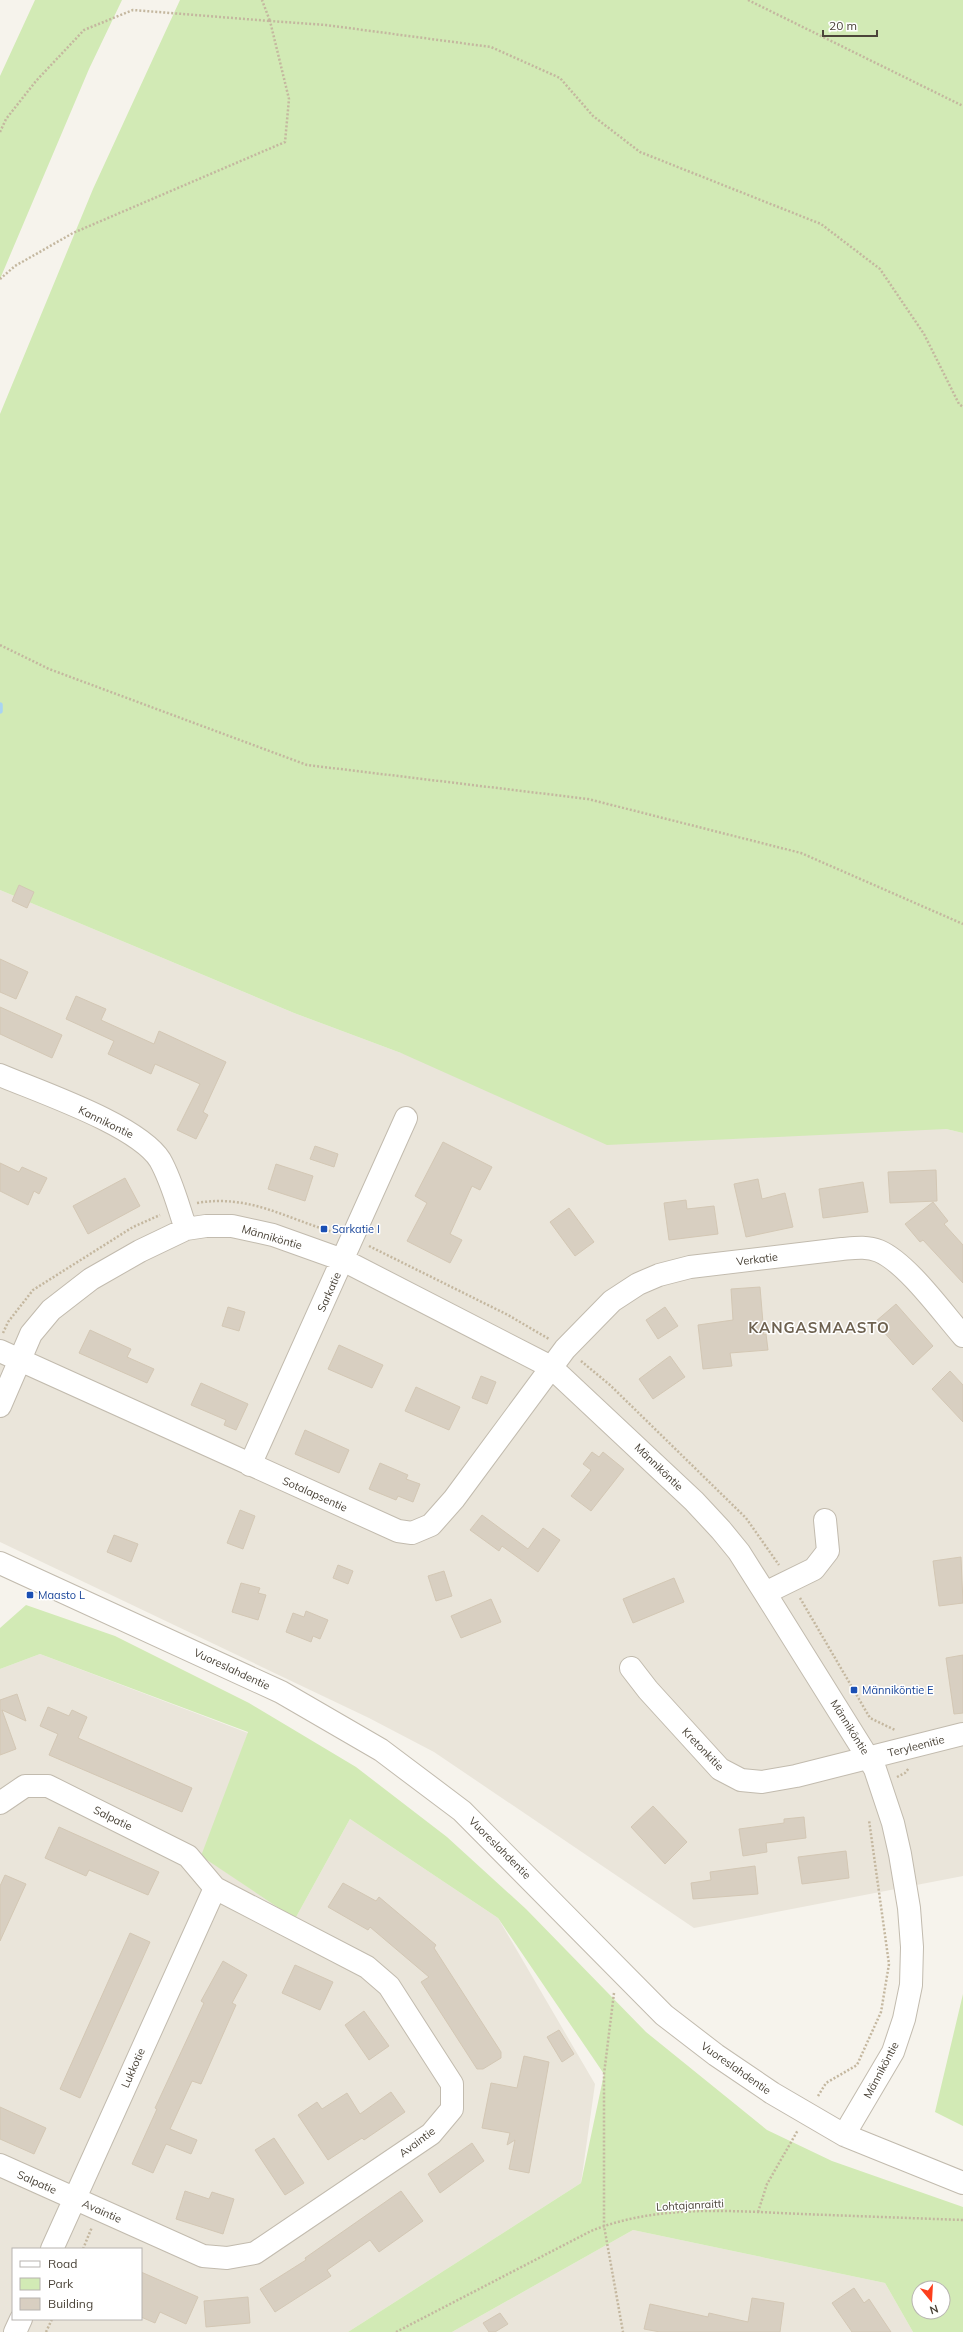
<svg xmlns="http://www.w3.org/2000/svg" width="963" height="2332" viewBox="0 0 963 2332" font-family="Mulish,sans-serif">
	<rect width="100%" height="100%" fill="#f6f3ec"/>
	<!-- residential -->
	<path fill="#eae5da" fill-rule="evenodd" d="M0,890l294,123 107,40 545,76 17,4v743l-269,52 -260,-176 -65,-34 -369,-176z
		M40,1654l208,79 -46,123 93,63 55,-100 148,99 97,166 -14,99 -233,149h-348v-663zM13,2249h128v70h-128z
		M633,2230l252,53 28,49h-461z"/>
	<!-- green -->
	<path fill="#d2eab5" fill-rule="evenodd" d="M35,0h87l-33,69 -89,210v-203z
		M180,0h783v1133l-17,-4 -339,16 -206,-92 -107,-40 -294,-123v-476l93,-225z
		M26,1605l89,31 134,67 107,64 91,70 79,72 120,123 121,98 65,31 131,46v125h-50l-28,-49 -252,-53 -181,102h-104l233,-149 23,-109 -106,-156 -148,-99 -55,100 -94,-63 47,-124 -208,-78 -40,15v-41zM919,2288h24v24h-24z
		M963,1994v132l-28,-14z"/>
	<g fill="none" stroke-linecap="round" stroke-linejoin="round">
		<!-- stream -->
		<path stroke="#a9d4f2" stroke-width="5.5" d="M0,705v6"/>
	</g>
	<!-- building -->
	<path fill="#d8cfc1" stroke="#d3c7b4" d="M19,885l15,7 -7,16 -15,-7z
		M0,959l28,13 -12,27 -16,-7z
		M76,996l30,13 -5,11 53,24 5,-13 67,31 -23,50 5,3 -12,24 -19,-9 23,-46 -45,-20 -4,10 -43,-20 6,-13 -48,-22z
		M0,1007l62,28 -10,23 -52,-24z
		M443,1142l49,25 -12,23 -8,-4 -22,48 12,6 -12,23 -43,-22 20,-38 -12,-7z
		M315,1146l23,8 -4,13 -24,-8z
		M0,1163l19,9 3,-5 25,11 -8,16 -5,-3 -6,14 -28,-14z
		M276,1164l37,12 -8,25 -37,-12z
		M936,1170l1,31 -47,2 -2,-31z
		M125,1178l15,28 -52,28 -15,-28z
		M758,1179l4,20 23,-6 8,34 -47,10 -12,-53z
		M863,1182l5,30 -45,6 -4,-29z
		M686,1200l1,9 27,-3 4,28 -49,6 -5,-37z
		M933,1202l15,19 -4,3 19,21v38l-40,-43 -3,2 -15,-18z
		M569,1208l25,34 -19,14 -25,-34z
		M760,1287l4,48 2,-1 2,16 -38,3 2,13 -29,3 -5,-44 35,-5 -2,-31z
		M896,1304l37,42 -20,19 -38,-43z
		M228,1307l17,5 -6,19 -17,-5z
		M665,1307l13,19 -20,13 -12,-19z
		M90,1330l41,19 -4,8 27,12 -7,14 -68,-30z
		M339,1345l44,20 -11,23 -44,-19z
		M670,1356l15,21 -32,22 -14,-20z
		M950,1371l13,14v37l-31,-33z
		M481,1376l15,6 -9,22 -15,-6z
		M201,1383l47,21 -12,26 -12,-5 2,-5 -35,-15z
		M416,1387l44,20 -11,23 -44,-19z
		M305,1430l44,20 -10,23 -44,-19z
		M592,1452l7,5 4,-5 21,17 -33,42 -20,-15 20,-26 -8,-6z
		M380,1463l28,12 -2,4 14,5 -7,18 -15,-6 -2,4 -27,-11z
		M240,1510l15,6 -12,33 -16,-6z
		M482,1515l46,34 15,-21 17,12 -22,32 -36,-26 -3,5 -29,-21z
		M114,1535l24,9 -7,18 -24,-10z
		M961,1557l2,46 -24,3 -6,-45z
		M338,1565l15,6 -5,13 -15,-6z
		M444,1571l8,25 -16,5 -8,-25z
		M674,1578l10,24 -51,21 -10,-24z
		M241,1583l19,5 -2,5 8,2 -8,25 -26,-8z
		M491,1599l10,23 -40,16 -10,-22z
		M306,1611l22,9 -8,19 -7,-3 -2,6 -25,-10 7,-19 11,4z
		M963,1655v58l-9,1 -8,-56z
		M17,1694l9,27 -24,-11 14,39 -16,6v-55z
		M48,1707l21,9 3,-6 15,7 -9,21 114,50 -10,24 -133,-57 9,-21 -18,-8z
		M653,1806l34,36 -22,22 -34,-37z
		M804,1817l2,21 -40,5 1,9 -24,4 -4,-27 45,-6v-4z
		M59,1827l100,45 -11,23 -59,-25 -3,6 -41,-18z
		M846,1851l3,27 -47,6 -4,-27z
		M755,1866l3,28 -65,5 -2,-16 20,-3 -1,-8z
		M5,1875l21,9 -26,57v-55z
		M343,1883l33,18 3,-4 57,48 -2,3 67,104v6l-18,11h-6l-56,-87 8,-5 -59,-50 -2,3 -40,-23z
		M130,1933l20,9 -70,156 -20,-9z
		M223,1961l24,14 -15,28 4,2 -35,79 -9,-3 -22,48 27,11 -6,14 -25,-10 -13,29 -21,-9 25,-55 -2,-1 49,-105 -3,-2z
		M295,1965l38,17 -13,28 -38,-17z
		M364,2011l25,35 -20,14 -24,-35z
		M559,2030l15,24 -12,8 -15,-25z
		M524,2056l25,6 -20,111 -20,-4 6,-29 -8,5 3,-12 -28,-5 9,-45 26,5z
		M391,2092l14,20 -41,28 -2,-2 -34,22 -30,-45 19,-13 5,7 25,-16 13,21z
		M0,2107l46,21 -12,26 -34,-15z
		M274,2138l30,45 -19,12 -30,-45z
		M472,2143l12,18 -44,32 -12,-19z
		M185,2191l24,8 3,-7 22,7 -11,35 -47,-15z
		M401,2191l22,30 -44,31 -9,-12 -43,30 4,6 -56,36 -15,-23 46,-29 -1,-2z
		M141,2272l57,25 -12,27 -26,-12 -5,11 -14,-6z
		M854,2288l10,15 5,-4 22,33h-39l-20,-29z
		M248,2297l2,26 -44,4 -2,-26z
		M752,2298l32,5 -4,29h-120l-16,-3 6,-25 58,13 1,-4 39,9z
		M500,2313l8,11 -13,8h-6l-6,-9z"/>
	<g fill="none" stroke-linecap="round" stroke-linejoin="round">
		<defs>
			<path id="minor" d="M0,1075c40,17 138,50 160,85 12,21 18,46 26,69
				M0,1351l398,180 14,2 19,-8 23,-26 111,-150 47,-48 26,-17 21,-9 31,-8 152,-18c12,-1 25,-3 37,2 28,12 63,61 84,85
				M0,1406l31,-72 20,-24 40,-31 49,-28 46,-22 20,-3h26l41,9 70,25 208,107 143,134 27,29 18,22 26,41 110,176 18,54 7,31 9,54 3,39 -1,38 -7,34 -11,33 -49,83
				M250,1465l156,-347
				M0,1563l281,129 100,58 81,61 202,204 52,40 56,38 72,42 119,48
				M765,1593l49,-24 14,-18 -3,-31
				M631,1668l17,22 72,79 21,11 21,2 34,-6 167,-42
				M0,1803l25,-17h23l140,70 27,32 152,79 22,19 63,98v25l-21,25 -176,119 -28,5 -24,-2 -203,-91
				M52,2249l163,-361
				M15,2332l6,-13"/>
		</defs>
		<!-- minor casing -->
		<use href="#minor" stroke="#c2bbae" stroke-width="24"/>
		<!-- path -->
		<path stroke="#c4b79f" stroke-width="2.5" stroke-dasharray="2 2" stroke-linecap="butt" d="M748,0l215,106
			M0,132l6,-13 30,-38 48,-51 49,-20 137,11 -8,-21
			M0,279l15,-13 58,-33 212,-91 4,-43 -19,-78 56,4 165,22 69,31 33,38 47,36 181,72 59,45 44,65 35,70 4,3
			M0,645l49,24 258,96 281,34 213,54 162,71
			M197,1203c52,-9 88,15 136,29
			M369,1246l139,69 41,24
			M3,1333l5,-11 25,-32 100,-63 27,-12
			M581,1361l29,24 136,133 33,47
			M800,1598l70,120 25,12
			M897,1777l8,-4 4,-5
			M614,1993l-10,81v152l19,106
			M818,2096l8,-13 31,-18 24,-53 8,-48 -20,-144
			M758,2212l9,-28 31,-54
			M83,2249l9,-22
			M46,2332l6,-13
			M396,2332l195,-101c67,-27 140,-20 211,-17 53,2 107,4 161,6"/>
		<!-- minor -->
		<use href="#minor" stroke="#fff" stroke-width="22"/>
	</g>
	<!-- markers -->
	<g fill="#1a4fb4" stroke="#fff" stroke-width="1.5">
		<rect x="320" y="1225" width="8" height="8" rx="2"/>
		<rect x="26" y="1591" width="8" height="8" rx="2"/>
		<rect x="850" y="1686" width="8" height="8" rx="2"/>
	</g>
	<g text-anchor="middle" stroke-width="3" stroke-linejoin="round" paint-order="stroke">
		<!-- street labels -->
		<g font-size="11" fill="#4b4439" stroke="#fff">
			<text transform="translate(106 1122) rotate(26)" y="4">Kannikontie</text>
			<text transform="translate(272 1237) rotate(16)" y="4">Männiköntie</text>
			<text transform="translate(757 1259) rotate(-7)" y="4">Verkatie</text>
			<text transform="translate(329 1292) rotate(-66)" y="4">Sarkatie</text>
			<text transform="translate(659 1467) rotate(44)" y="4">Männiköntie</text>
			<text transform="translate(315 1494) rotate(24)" y="4">Sotalapsentie</text>
			<text transform="translate(232 1669) rotate(25)" y="4">Vuoreslahdentie</text>
			<text transform="translate(850 1727) rotate(58)" y="4">Männiköntie</text>
			<text transform="translate(916 1746) rotate(-14)" y="4">Teryleenitie</text>
			<text transform="translate(703 1749) rotate(46)" y="4">Kretonkitie</text>
			<text transform="translate(113 1818) rotate(26)" y="4">Salpatie</text>
			<text transform="translate(500 1848) rotate(45)" y="4">Vuoreslahdentie</text>
			<text transform="translate(133 2068) rotate(-66)" y="4">Lukkotie</text>
			<text transform="translate(736 2068) rotate(35)" y="4">Vuoreslahdentie</text>
			<text transform="translate(881 2070) rotate(-62)" y="4">Männiköntie</text>
			<text transform="translate(417 2142) rotate(-37)" y="4">Avaintie</text>
			<text transform="translate(37 2182) rotate(24)" y="4">Salpatie</text>
			<text transform="translate(690 2205) rotate(-3)" y="4">Lohtajanraitti</text>
			<text transform="translate(102 2211) rotate(24)" y="4">Avaintie</text>
		</g>
		<!-- transit labels -->
		<g font-size="11" fill="#164399" stroke="#fff" text-anchor="start">
			<text x="332" y="1233">Sarkatie I</text>
			<text x="38" y="1599">Maasto L</text>
			<text x="862" y="1694">Männiköntie E</text>
		</g>
		<!-- district labels -->
		<g font-size="15" font-weight="bold" letter-spacing="1" fill="#6e6250" stroke="#fff">
			<text x="819" y="1333">KANGASMAASTO</text>
		</g>
	</g>
	<!-- legend -->
	<rect x="12" y="2248" width="130" height="72" fill="#ffffff" stroke="#b7b4b0"/>
	<rect x="20" y="2261" width="20" height="6" fill="#ffffff" stroke="#b7b4b0"/>
	<text x="48" y="2268" font-size="12" fill="#4b4439">Road</text>
	<rect x="20" y="2278" width="20" height="12" fill="#d2eab5" stroke="#b7b4b0"/>
	<text x="48" y="2288" font-size="12" fill="#4b4439">Park</text>
	<rect x="20" y="2298" width="20" height="12" fill="#d8cfc1" stroke="#b7b4b0"/>
	<text x="48" y="2308" font-size="12" fill="#4b4439">Building</text>
	<!-- north arrow -->
	<g transform="translate(931 2300) rotate(162)"><circle r="19" fill="#ffffff" stroke="#b7b4b0"/>
	<path d="M0-3L7 15L0 10L-7 15Z" fill="#fc3f1d"/>
	<text y="-6" font-size="11" font-weight="bold" text-anchor="middle" fill="#4b4439">N</text>
	</g>
	<!-- scale -->
	<path d="M823 30v6h54v-6" fill="none" stroke="#4b4439" stroke-width="2"/>
	<text x="829" y="30" font-size="12" fill="#4b4439" stroke="#ffffff" stroke-width="3" paint-order="stroke">20 m</text>
</svg>
